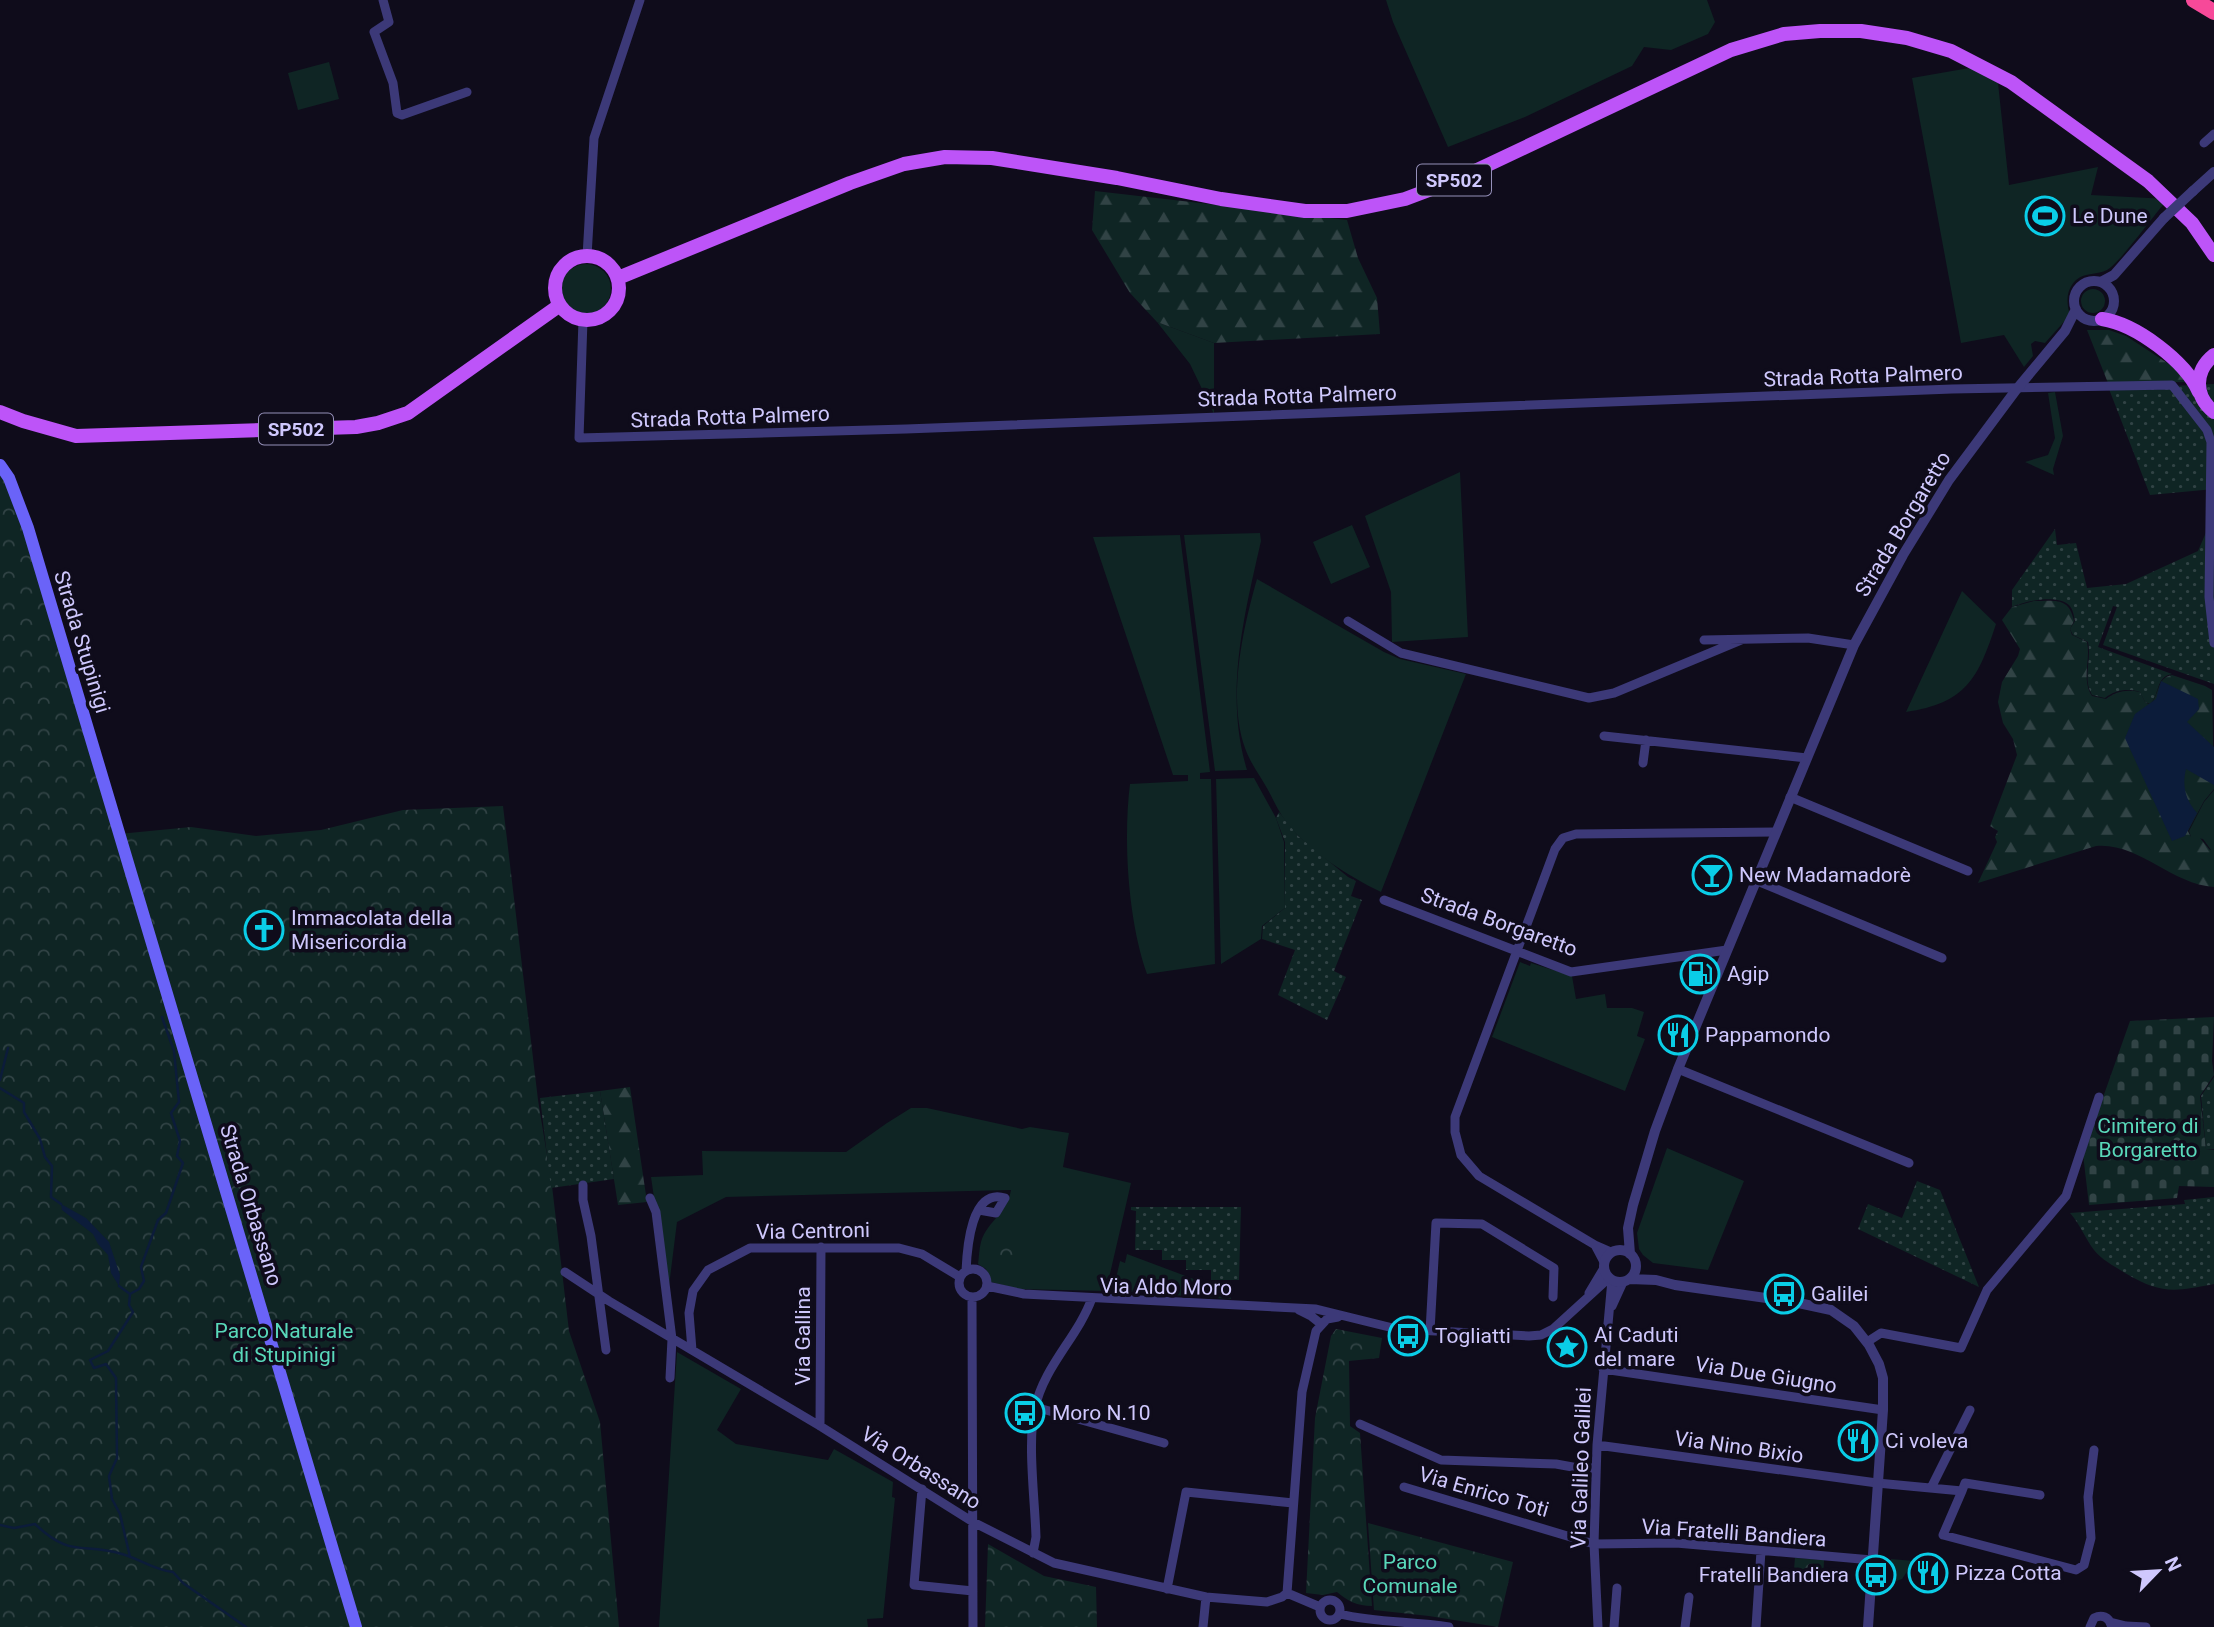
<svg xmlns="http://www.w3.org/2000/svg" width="2214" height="1627" viewBox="0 0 2214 1627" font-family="Roboto,sans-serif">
	<defs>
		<pattern id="forest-firs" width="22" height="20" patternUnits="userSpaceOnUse" patternTransform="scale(1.75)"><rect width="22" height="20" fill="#0f2524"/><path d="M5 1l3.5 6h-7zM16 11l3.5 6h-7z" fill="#314345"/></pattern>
		<pattern id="cemetery-stones" width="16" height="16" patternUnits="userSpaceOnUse" patternTransform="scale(1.75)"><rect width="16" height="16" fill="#0f2524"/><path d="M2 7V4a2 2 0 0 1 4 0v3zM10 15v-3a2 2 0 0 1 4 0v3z" fill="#314345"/></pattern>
		<pattern id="park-crowns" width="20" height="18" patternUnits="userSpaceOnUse" patternTransform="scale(1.75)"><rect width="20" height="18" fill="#0f2524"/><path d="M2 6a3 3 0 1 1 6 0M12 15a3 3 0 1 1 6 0" fill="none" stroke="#314345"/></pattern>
		<pattern id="garden-dots" width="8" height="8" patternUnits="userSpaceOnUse" patternTransform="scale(1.75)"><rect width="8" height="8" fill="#0f2524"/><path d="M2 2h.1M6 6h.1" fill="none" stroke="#314345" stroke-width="1.8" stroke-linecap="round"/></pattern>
	</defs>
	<rect width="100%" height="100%" fill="#0f0c1b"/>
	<!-- grass -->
	<path fill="#0f2524" d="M1386,0h321l8,22 -7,12 -37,16 -27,-3 -12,19 -107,51 -77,30 -55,-125z
		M329,62l10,37 -41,11 -10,-37z
		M1975,67l23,16 11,102 89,-18 -7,28 77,4c-12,13 -49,65 -61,71 -9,5 -22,2 -31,10 -10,10 -10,22 -6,35l-25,28 -10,-2 -4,3 2,12 -9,11 -20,-32 -43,8 -49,-265z
		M561 289a25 25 0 1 1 50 0a25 25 0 1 1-50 0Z
		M2081 301a12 12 0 1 1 24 0a12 12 0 1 1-24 0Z
		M1157,322l57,21v71l-24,-50z
		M2055,392l8,44 -10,33 1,6 -29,-13 23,-7 7,-17 -7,-45z
		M1460,472l8,165 -76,5 -1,-50 -26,-76z
		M1352,525l18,42 -39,17 -18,-42z
		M1260,533l1,8c-17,75 -37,153 -14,229l-32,1 -31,-236z
		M1180,535l30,237 -10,1v6h11l4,185 -68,10c-19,-53 -24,-134 -17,-190l58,-3v-6h-15l-80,-238z
		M1257,579l127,73 16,7 66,15 -85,218c-31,-15 -73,-41 -94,-69 -8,-10 -13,-22 -19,-33 -7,-13 -18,-27 -23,-42 -18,-50 -2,-120 12,-169z
		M1962,591l34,33c-18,55 -30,79 -90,88z
		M1254,778l22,40 8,24 1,66 -23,18 -1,13 -40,25 -5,-185z
		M2214,790v60h-3l-8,-11 -12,-2 -2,-6 15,-29z
		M1520,962l10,4 1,-3 41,13 4,23 29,-5 2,14h25l12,4 -7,24 8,3 -20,52 -133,-54z
		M911,1108h16l95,21 8,-2 39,6 -6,34 68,16 -25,108 -88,-2 -27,-7 -5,-13 -8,-5c1,-7 1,-15 3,-22 6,-21 26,-28 30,-52l-285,7 -49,25 -9,72 -17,-117 52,-2 -1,-24 144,1 41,-29z
		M1667,1148l77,33 -36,89 -55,-7 -10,-8 -4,-6 -2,-16z
		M1127,1254l104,39v6l-118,-8 7,-30 5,2z
		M677,1352l64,37 -24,41 19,14 92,16 6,-11 59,33 -1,15 3,1 -12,120 -16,1 1,8h-209z
		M1891,1559l23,2 -12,18 -12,4z"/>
	<!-- forest -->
	<path fill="url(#forest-firs)" d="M1095,191l252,29 11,38 19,40 3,36 -166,9 -57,-21 -27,-29 -38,-63z
		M2087,330h22l17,6 58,38 6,8 -82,1z
		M2034,601c22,0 35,-4 40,20l-4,8 2,6 15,7c4,18 -6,37 5,54l14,3c10,-8 21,-10 34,-7l5,10 5,3c10,-10 6,-27 22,-30l33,11 7,4 2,99 -10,12 -16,30 3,6h8l11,13h4v37c-43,-3 -76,-45 -118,-41l-118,37 19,-41 -2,-5 3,-6 -8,-5 27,-71 -4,-16 -10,-16 -5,-21 4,-20 16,-26 2,-7 -18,-29 10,-13z
		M630,1087l17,115 -29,3 -18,-114z"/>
	<!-- cemetery -->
	<path fill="url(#cemetery-stones)" d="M2214,1017l-2,44 2,14 -14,21 6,53 8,1v37l-35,-1 -2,12 -88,7 -6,-51 47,-133z"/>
	<!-- park -->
	<path fill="url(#park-crowns)" d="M0,465l10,16 109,353 72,-7 65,9 65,-6 82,-20 100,-4 35,294 14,86 17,145 31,91 19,205h-619z
		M1010,1237l7,7 -1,12 -10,5 -7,-6 1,-13z
		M1336,1329l46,9 -3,20 -30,3 1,65 10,7 12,173c-15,0 -24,-5 -35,-14l-14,3 -17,-2 9,-175 16,-82z
		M1368,1523l145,39 -15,65 -69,-11 -55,-6z
		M988,1544l56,32 52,11 1,40h-112z
		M1795,1558l29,2 -1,24 -30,-3z"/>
	<!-- garden -->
	<path fill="url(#garden-dots)" d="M2214,384v105l-64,6 -41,-106z
		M2214,514v170l-111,-39 14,-38 -4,-1 -15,41 74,27c-17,3 -12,21 -22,30l-5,-2 -5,-10c-12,-4 -25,-2 -35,6l-13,-3c-10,-17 0,-35 -4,-53l-15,-7 -3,-6 5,-8c-1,-5 -2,-12 -6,-16 -13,-11 -43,-4 -57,2v-17l43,-61 2,16 19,-2 11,45 39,-4 72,-33z
		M1279,812l19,24 50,41 8,4 -5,15 11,4 -28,71 12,6 -19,43 -49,-25 17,-45 -33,-11 1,-13 22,-18v-66l-9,-24z
		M2214,1077v72h-8l-5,-53z
		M600,1091l14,88 -63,9 -11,-90z
		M1917,1181l23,9 39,97 -121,-58 10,-25 34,14z
		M2214,1197v87c-41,8 -53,10 -89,-11 -11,-7 -23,-13 -31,-23 -9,-12 -14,-26 -24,-37l115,-9 -1,-4z
		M1131,1207h110l-2,73h-28v-10h-25v-10h-24v-10h-27l1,-39 -5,-1z"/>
	<!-- water -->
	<path fill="#0c1c3a" d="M2161,681l37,18 1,10 -12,13 27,25v38l-28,-16c-4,17 -1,30 11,44l-12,23 -13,5 -47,-103 10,-24 21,-15z
		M61,1204l25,14 23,24 11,33 -1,11 -8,-13 -3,-18 -10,-11 -5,-10 -31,-24z"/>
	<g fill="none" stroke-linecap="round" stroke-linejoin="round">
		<!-- stream -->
		<path stroke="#0c1c3a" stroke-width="2.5" d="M0,1080l8,-32
			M0,1088l24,15v9l16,27 5,18 7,9 -1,31 10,7
			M119,1286l11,8
			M0,1525l14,3 21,-4c37,35 46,18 87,30 18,5 32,16 51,18l10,11 63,44
			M130,1557l-10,-43 -8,-15 -3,-23 8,-18 -1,-80 -10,-14 -12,4 -4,-8 18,-9 25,-39 -4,-7 1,-11 9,-5 5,-8 -3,-14 17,-47 8,-7 17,-50 -6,-7 3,-15 -9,-28 8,-11 -5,-51 -12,-34"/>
		<!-- minor -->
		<path stroke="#3c3978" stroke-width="9" d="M383,0l6,22 -15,10 19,51 4,30 5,2 65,-23
			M2204,143l10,-9
			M587,256l7,-118 46,-138
			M583,320l-4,118 327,-9 1046,-40 220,-4 35,45 4,12 -2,155 5,46
			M1348,621l53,32 188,45 25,-5 127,-53
			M1704,640l104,-2 46,7
			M1604,736l203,22
			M1643,763l3,-23
			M1790,797l178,74
			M1755,880l187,78
			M1384,900l187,72 156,-22
			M1678,1069l231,94
			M583,1185v15l8,36 15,114
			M650,1198l6,14 16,127 -2,39
			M1595,1245l9,17
			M1611,1252l-16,-7 -116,-69 -18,-21 -6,-23v-15l100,-268 8,-11 13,-4 200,-2
			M959 1283a14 14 0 1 1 28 0a14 14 0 1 1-28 0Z
			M966,1271c1,-22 5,-84 39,-73l-9,15 -17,-3
			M565,1272l44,29 211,125 153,96 81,41 152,34 61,5 15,-5 5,-4
			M987,1286l37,8 292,15 81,20 132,7 12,-1 12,-6 56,-51
			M1589,1293l15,-25
			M972,1297l1,330
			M1612,1306l11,-24
			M1299,1310l12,6 10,8
			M1430,1331l6,-108 46,1 72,44 -1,29
			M1867,1342l14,-9 80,15 26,-58 79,-94 33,-99
			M692,1350l-3,-37 4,-22 15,-21 42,-22h149l23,6 38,23
			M1603,1369l280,41
			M1035,1407l129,36
			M1360,1424l81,36 115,4 22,4h18
			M820,1426l1,-179
			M1597,1445l280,38 85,8 3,-8 75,12
			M1404,1487l190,57 82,-1 196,17
			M1931,1488l39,-78
			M922,1489l-8,96 59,6
			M1962,1491l-19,44 133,35 8,-5 7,-27 -3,-41 6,-47
			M1033,1553l3,-16c-1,-36 -9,-96 -1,-129 9,-42 43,-71 57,-110
			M1167,1589l19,-97 107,11
			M1287,1593l15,-201 14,-61 11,-12 11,-2
			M1287,1593l33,14
			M1320 1610a10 10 0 1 1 20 0a10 10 0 1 1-20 0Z
			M1340,1614c36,9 73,7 109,13
			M2110,1622l16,4 20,1
			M1203,1627l3,-30
			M1598,1627l-4,-83 3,-99 15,-165
			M1614,1627l3,-39
			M1685,1627l4,-30
			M1756,1627l5,-76
			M2090,1627l4,-9c8,-4 15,-1 17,7"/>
		<!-- tertiary -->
		<path stroke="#3c3978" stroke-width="10" d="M2193,191l21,-19
			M2074 301a20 20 0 1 1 40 0a20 20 0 1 1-40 0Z
			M2101,282l13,-7 50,-57
			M1604 1266a16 16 0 1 1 32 0a16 16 0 1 1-32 0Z
			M1630,1254l-2,-26 5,-23 22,-74 23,-62 176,-424 49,-90 46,-75 67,-90 49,-59 11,-22
			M1630,1279l26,1 19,5 119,17 37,8 23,16 15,19 10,19 4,14v32l-15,217"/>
		<!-- secondary -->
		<path stroke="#6a63f8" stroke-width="12" d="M0,465l9,13 19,50 328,1099"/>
		<!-- primary -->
		<path stroke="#bd54f8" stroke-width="14" d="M555 288a32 32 0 1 1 64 0a32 32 0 1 1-64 0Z
			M618,278l232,-95 54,-19 41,-7 47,1 125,20 104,21 84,12h42l58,-12 53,-20 273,-129 53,-16 36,-3h41l46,7 44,13 60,31 137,99 44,42 22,32
			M2102,319c34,5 83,42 97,73
			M2214,355c-20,16 -20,41 0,57
			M0,412l23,9 53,15 280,-9 22,-4 30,-10 152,-108"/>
		<!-- motorway -->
		<path stroke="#f74999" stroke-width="16" d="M2194,0l20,12"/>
		<!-- tertiary-bridge -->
		<path stroke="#3c3978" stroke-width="10" d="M2164,218l29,-27"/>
	</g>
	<!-- icons -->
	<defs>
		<symbol id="stadium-ring" viewBox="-11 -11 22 22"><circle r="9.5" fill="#0f0c1b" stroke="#0acde7" stroke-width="1.5"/><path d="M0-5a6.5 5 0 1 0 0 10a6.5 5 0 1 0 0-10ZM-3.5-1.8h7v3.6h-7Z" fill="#0acde7"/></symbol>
		<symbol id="bar-ring" viewBox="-11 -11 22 22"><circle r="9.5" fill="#0f0c1b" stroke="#0acde7" stroke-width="1.5"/><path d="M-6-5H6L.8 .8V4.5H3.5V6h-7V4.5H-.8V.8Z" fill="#0acde7"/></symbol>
		<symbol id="church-ring" viewBox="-11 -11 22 22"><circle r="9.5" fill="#0f0c1b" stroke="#0acde7" stroke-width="1.5"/><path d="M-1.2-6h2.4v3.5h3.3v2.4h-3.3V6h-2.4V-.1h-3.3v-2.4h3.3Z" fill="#0acde7"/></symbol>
		<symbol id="fuel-ring" viewBox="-11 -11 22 22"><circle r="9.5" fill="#0f0c1b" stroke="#0acde7" stroke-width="1.5"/><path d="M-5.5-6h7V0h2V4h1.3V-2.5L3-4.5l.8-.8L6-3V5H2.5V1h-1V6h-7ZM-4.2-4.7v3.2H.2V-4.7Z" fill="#0acde7"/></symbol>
		<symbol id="restaurant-ring" viewBox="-11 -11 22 22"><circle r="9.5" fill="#0f0c1b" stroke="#0acde7" stroke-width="1.5"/><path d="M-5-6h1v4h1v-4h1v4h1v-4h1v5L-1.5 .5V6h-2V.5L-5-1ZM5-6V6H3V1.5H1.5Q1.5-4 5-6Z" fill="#0acde7"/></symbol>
		<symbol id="bus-ring" viewBox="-11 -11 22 22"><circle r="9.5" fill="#0f0c1b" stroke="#0acde7" stroke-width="1.5"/><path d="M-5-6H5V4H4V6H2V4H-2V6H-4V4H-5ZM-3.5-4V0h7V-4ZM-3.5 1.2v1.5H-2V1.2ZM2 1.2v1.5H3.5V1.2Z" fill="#0acde7"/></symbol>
		<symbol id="sight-ring" viewBox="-11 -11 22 22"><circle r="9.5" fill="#0f0c1b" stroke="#0acde7" stroke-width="1.5"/><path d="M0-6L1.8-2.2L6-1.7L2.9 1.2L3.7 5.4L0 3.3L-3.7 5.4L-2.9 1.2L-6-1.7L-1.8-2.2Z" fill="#0acde7"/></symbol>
	</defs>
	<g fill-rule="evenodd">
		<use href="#stadium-ring" x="2023" y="194" width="44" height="44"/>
		<use href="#bar-ring" x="1690" y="853" width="44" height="44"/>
		<use href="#church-ring" x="242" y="908" width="44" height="44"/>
		<use href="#fuel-ring" x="1678" y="952" width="44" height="44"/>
		<use href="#restaurant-ring" x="1656" y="1013" width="44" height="44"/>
		<use href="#bus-ring" x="1762" y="1272" width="44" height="44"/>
		<use href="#bus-ring" x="1386" y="1314" width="44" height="44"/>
		<use href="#sight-ring" x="1545" y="1325" width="44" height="44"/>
		<use href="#bus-ring" x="1003" y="1391" width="44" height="44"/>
		<use href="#restaurant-ring" x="1836" y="1419" width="44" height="44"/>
		<use href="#restaurant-ring" x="1906" y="1551" width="44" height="44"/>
		<use href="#bus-ring" x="1854" y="1553" width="44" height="44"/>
	</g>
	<g text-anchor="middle" stroke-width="7" stroke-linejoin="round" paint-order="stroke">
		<!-- shield labels -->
		<g fill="#0f0c1b" stroke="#9590b9" stroke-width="2">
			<rect x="1417" y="164.5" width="74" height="31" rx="5"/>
			<rect x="259" y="413.5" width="74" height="31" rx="5"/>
		</g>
		<g font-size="19" font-weight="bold" fill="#cfc8fd">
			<text x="1454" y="187">SP502</text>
			<text x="296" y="436">SP502</text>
		</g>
		<!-- poi labels -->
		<g font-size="21" fill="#cfc8fd" stroke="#0f0c1b" text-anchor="start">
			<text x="2072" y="223">Le Dune</text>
			<text x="1739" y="882">New Madamadorè</text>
			<text x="291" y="925">Immacolata della<tspan x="291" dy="24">Misericordia</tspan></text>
			<text x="1727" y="981">Agip</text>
			<text x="1705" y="1042">Pappamondo</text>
			<text x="1811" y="1301">Galilei</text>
			<text x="1594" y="1342">Ai Caduti<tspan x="1594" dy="24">del mare</tspan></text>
			<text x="1435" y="1343">Togliatti</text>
			<text x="1052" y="1420">Moro N.10</text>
			<text x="1885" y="1448">Ci voleva</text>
			<text x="1955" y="1580">Pizza Cotta</text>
			<text x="1849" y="1582" text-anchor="end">Fratelli Bandiera</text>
		</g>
		<!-- street labels -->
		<g font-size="21" fill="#cfc8fd" stroke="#0f0c1b">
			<text transform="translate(1863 376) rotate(-2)" y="7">Strada Rotta Palmero</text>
			<text transform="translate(1297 396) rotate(-2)" y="7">Strada Rotta Palmero</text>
			<text transform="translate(730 417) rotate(-2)" y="7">Strada Rotta Palmero</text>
			<text transform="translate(1903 524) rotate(-59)" y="7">Strada Borgaretto</text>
			<text transform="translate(82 642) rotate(73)" y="7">Strada Stupinigi</text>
			<text transform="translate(1499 922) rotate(20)" y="7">Strada Borgaretto</text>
			<text transform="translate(251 1205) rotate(73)" y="7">Strada Orbassano</text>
			<text transform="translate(813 1231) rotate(-1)" y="7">Via Centroni</text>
			<text transform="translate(1166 1287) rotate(1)" y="7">Via Aldo Moro</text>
			<text transform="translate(803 1336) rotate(-90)" y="7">Via Gallina</text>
			<text transform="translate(1766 1375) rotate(9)" y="7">Via Due Giugno</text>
			<text transform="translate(1739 1447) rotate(8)" y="7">Via Nino Bixio</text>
			<text transform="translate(921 1468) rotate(32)" y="7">Via Orbassano</text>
			<text transform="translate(1581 1468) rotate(-88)" y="7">Via Galileo Galilei</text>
			<text transform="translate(1484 1492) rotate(16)" y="7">Via Enrico Toti</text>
			<text transform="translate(1734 1533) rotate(4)" y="7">Via Fratelli Bandiera</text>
		</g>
		<!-- park labels -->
		<g font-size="21" fill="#59d8ba" stroke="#0f0c1b">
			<text x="2148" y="1133">Cimitero di<tspan x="2148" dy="24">Borgaretto</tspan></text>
			<text x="284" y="1338">Parco Naturale<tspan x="284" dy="24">di Stupinigi</tspan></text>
			<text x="1410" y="1569">Parco<tspan x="1410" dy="24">Comunale</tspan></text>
		</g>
	</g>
	<!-- north arrow -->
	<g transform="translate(2158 1571) rotate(65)" stroke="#0f0c1b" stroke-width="5" paint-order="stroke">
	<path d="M0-5L12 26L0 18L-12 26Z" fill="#cfc8fd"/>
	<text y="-10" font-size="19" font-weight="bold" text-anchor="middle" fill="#cfc8fd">N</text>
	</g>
</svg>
